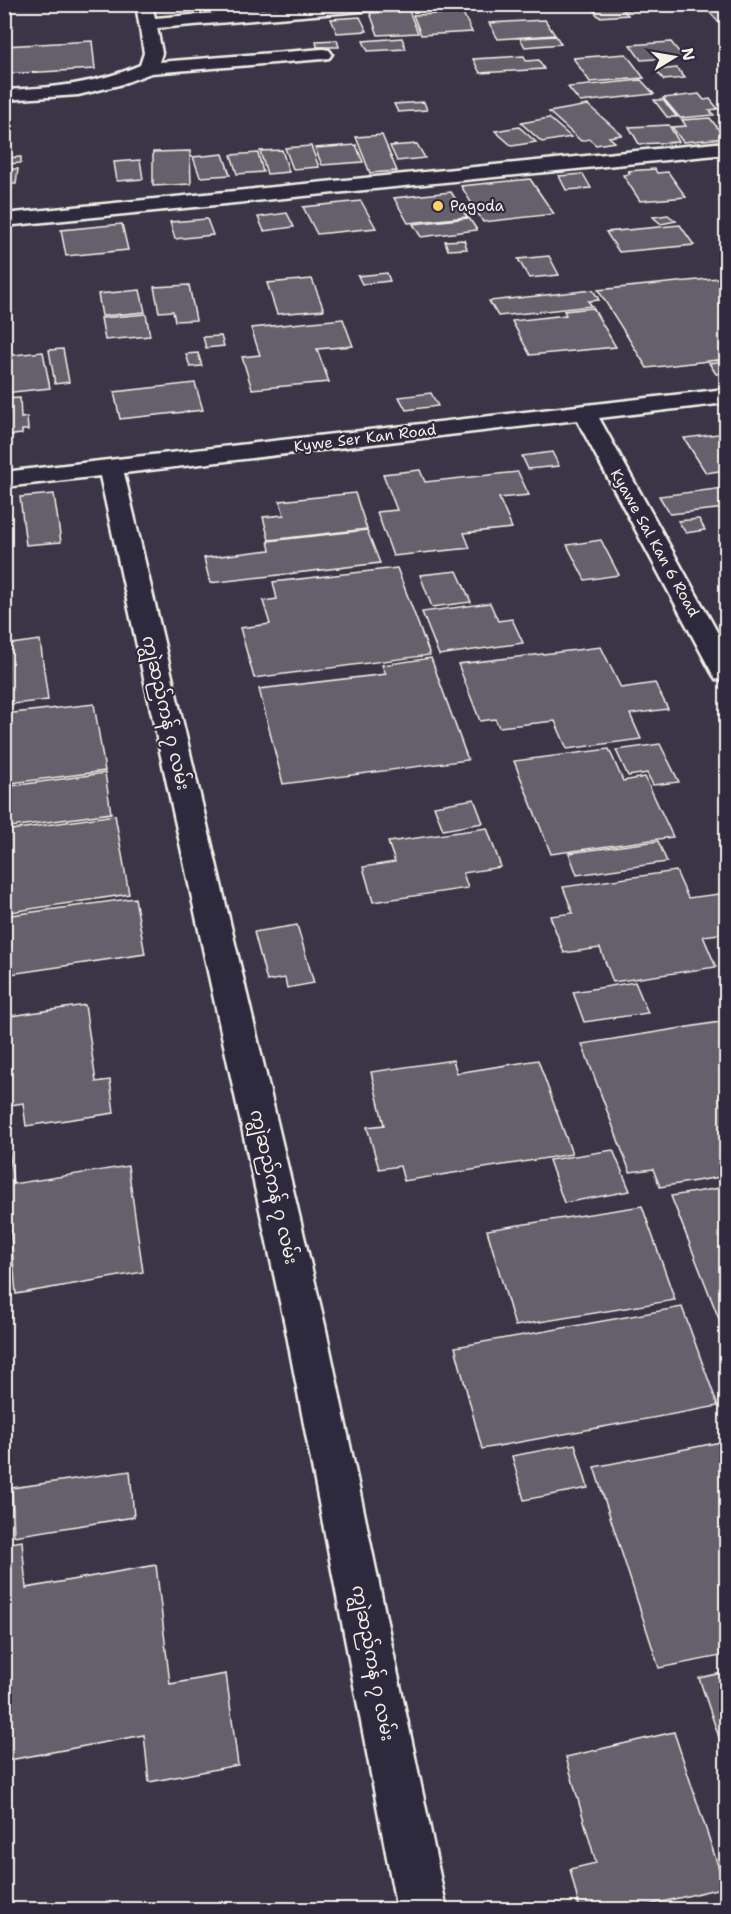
<svg xmlns="http://www.w3.org/2000/svg" width="731" height="1914" viewBox="0 0 731 1914" font-family="'Shantell Sans','Noto Sans Myanmar',sans-serif">
	<rect width="100%" height="100%" fill="#3b3647"/>
	<filter id="ink" filterUnits="userSpaceOnUse"><feTurbulence type="fractalNoise" baseFrequency=".0167" numOctaves="2"/><feDisplacementMap in="SourceGraphic" scale="12" xChannelSelector="R" yChannelSelector="G"/><feConvolveMatrix kernelMatrix="1 2 1 2 8 2 1 2 1" color-interpolation-filters="sRGB"/></filter>
	<g filter="url(#ink)">
		<!-- building -->
		<path fill="#65616c" stroke="#f4f1e8" stroke-width="1.5" d="M588,4h30l10,11 -29,2z
			M622,4h42l2,3 -40,3z
			M726,5v18l-6,1 -15,-17z
			M409,11l9,22 -40,2 -8,-22z
			M463,13l9,19 -51,3 -8,-20z
			M360,17l7,14 -30,2 -6,-14z
			M545,20l10,15 -57,4 -9,-16z
			M556,36l5,8 -36,3 -5,-9z
			M402,38l4,11 -38,2 -5,-10z
			M337,40l2,7h-22l-1,-6z
			M92,41l3,28 -91,5v-28z
			M671,42l12,15 -42,3 -11,-15z
			M626,54l18,24 -54,4 -17,-24z
			M524,56l2,5 13,-1 5,9 -64,4 -7,-14z
			M677,68l8,10 -21,2 -8,-10z
			M641,80l13,14 -74,8 -12,-15z
			M699,94l5,6 6,-1 8,10 -9,1 5,5 -34,3 -17,-20z
			M654,100h9l14,17h-10z
			M424,102l3,8 -29,2 -4,-8z
			M588,105l34,30 -13,2 6,5 -19,3 -7,-6 -8,2 -32,-29z
			M549,118l22,19 -29,5 -21,-19z
			M710,118l15,20 -42,4 -11,-15 14,-1 -4,-6z
			M669,125l10,17 -40,2 -10,-17z
			M519,127l17,15 -24,4 -17,-15z
			M382,135l15,36 -27,2 -14,-36z
			M417,144l8,14 -28,3 -7,-15z
			M356,145l7,17 -41,3 -7,-17z
			M311,146l8,21 -26,2 -8,-21z
			M282,150l7,22 -22,2 -7,-23z
			M190,151l1,33 -38,2v-34z
			M258,153l5,19 -26,2 -6,-19z
			M223,154l7,21 -30,2 -7,-20z
			M21,157v6l-16,1v-6z
			M140,160l3,19 -26,2 -3,-19z
			M4,169h14l-2,15h-12z
			M655,169l2,4 11,-1 18,25 -46,4 -17,-26 7,-1 -2,-3z
			M583,174l8,14 -25,2 -7,-14z
			M530,179l24,35 -71,8 -22,-36z
			M451,192l16,25 -59,6 -14,-25z
			M361,201l15,27 -59,6 -14,-27z
			M287,213l7,14 -30,4 -6,-14z
			M668,215l8,6 -15,3 -8,-7z
			M469,218l8,12 -56,7 -8,-13z
			M207,219l6,16 -38,4 -5,-17z
			M122,224l6,26 -62,6 -5,-26z
			M680,225l14,20 -75,7 -13,-20z
			M464,240l3,9 -19,1 -3,-9z
			M549,256l10,19 -30,3 -11,-19z
			M387,273l3,8 -28,3 -4,-8z
			M4,275h7l-3,17h-4z
			M718,278l8,11v70l-79,9 -49,-78z
			M312,279l12,31 -47,4 -10,-31z
			M189,285l7,35 -21,1 -2,-10 -14,1 -5,-25z
			M140,290l5,22 -43,4 -4,-22z
			M593,290l6,10 -11,1 4,5 -94,10 -9,-15z
			M593,308l23,39 -86,8 -18,-34 54,-6 -2,-4z
			M146,314l4,22 -45,4 -4,-22z
			M343,319l10,27 -36,3 12,33 -77,7 -10,-32 18,-2 -9,-27z
			M221,336l3,10 -18,2 -3,-11z
			M63,349l6,33 -14,2 -6,-34z
			M43,352l7,36 -46,5v-37z
			M198,353l4,13 -12,1 -4,-13z
			M726,361v12l-10,1 -7,-11z
			M195,383l8,27 -83,9 -6,-27z
			M431,393l7,13 -32,4 -7,-13z
			M20,398l1,20 6,-1 1,13h-6v4l-18,2v-37z
			M726,433v37l-20,3 -22,-35z
			M552,452l7,14 -31,3 -6,-13z
			M420,470l5,12 93,-10 11,23 -30,3 13,30 -48,5 6,15 -77,8 -16,-44 20,-2 -14,-36z
			M724,488l2,4v16l-56,6 -11,-18z
			M355,493l12,36 -98,11 -6,-23 21,-2 -4,-14z
			M54,494l7,48 -35,3 -6,-48z
			M699,519l6,11 -19,3 -8,-12z
			M367,530l13,33 -170,20 -6,-25 66,-8 -2,-9z
			M601,540l18,35 -34,5 -18,-35z
			M397,568l33,87 -176,23 -14,-50 30,-4 -7,-23 14,-2 -4,-17z
			M457,571l14,31 -39,5 -12,-32z
			M490,603l8,18 14,-2 11,24 -84,12 -17,-43z
			M40,640l8,60 -44,5v-60z
			M601,647l20,41 34,-5 13,26 -38,5 11,25 -74,10 -12,-28 -56,6 -4,-8 -15,2 -22,-57z
			M431,658l37,102 -185,24 -24,-95 127,-15 -4,-9z
			M94,704l11,67 -101,13v-70z
			M660,744l19,38 -26,3 -6,-12 -19,3 -12,-26z
			M609,749l14,32 22,-4 28,60 -122,17 -37,-93z
			M105,773l6,40 -107,15v-41z
			M474,799l9,24 -40,7 -9,-24z
			M115,815l14,79 -125,19v-82z
			M487,828l14,39 -38,6 5,15 -95,14 -10,-35 32,-5 -7,-20z
			M658,841l9,21 -90,13 -8,-22z
			M676,871l12,27 31,-4 7,16v23l-23,3 13,31 -103,15 -13,-34 -36,5 -14,-37 23,-3 -10,-26z
			M135,898l10,56 -141,21v-59z
			M297,925l17,58 -27,5 -2,-10 -18,3 -13,-49z
			M635,982l13,31 -64,9 -11,-30z
			M85,1005l11,77 14,-2 4,33 -88,13 -3,-23 -19,3v-89z
			M726,1021v155l-66,11 -7,-18 -23,3 -48,-128z
			M453,1060l4,13 81,-13 34,94 -168,27 -4,-15 -21,3 -12,-42 17,-2 -13,-53z
			M9,1148l4,36 115,-18 15,106 -127,22 -8,-94h-4v-51z
			M613,1150l17,41 -66,12 -15,-43z
			M726,1187v150l-55,-141z
			M642,1206l33,94 -160,26 -28,-96z
			M4,1238l7,79 -7,1z
			M682,1307l36,99 -236,43 -27,-102z
			M726,1441v214l-67,13 -65,-201z
			M575,1444l13,44 -64,12 -12,-44z
			M130,1471l4,46 -120,19 -2,-48z
			M22,1541l4,47 130,-23 14,119 56,-10 12,91 -89,17 -5,-47 -140,26v-217z
			M726,1672v86l-27,-80z
			M674,1732l51,155 -97,23h-48l-10,-41 26,-6 -30,-106z"/>
		<g fill="none" stroke-linecap="round" stroke-linejoin="round">
			<defs>
				<path id="minor" d="M136,4h16l3,14 166,-14h74l-8,5 -230,19 5,25 -3,9 164,-13 6,1 3,4 -3,4 -6,1 -172,14 -32,12 -41,10 -74,5v-10c48,-2 92,-6 136,-25l4,-12z
					M726,142v12l-722,72v-12z
					M726,389v14l-127,15 127,230v34l-10,-3 -4,-6 -135,-253 -453,53 201,852 122,585h-50l-112,-585 -185,-849 -96,11v-15z"/>
			</defs>
			<!-- minor casing -->
			<use href="#minor" stroke="#f4f1e8" stroke-width="5"/>
			<!-- minor -->
			<use href="#minor" fill="#2f2a3d" fill-rule="evenodd"/>
		</g>
	</g>
	<!-- markers -->
	<circle fill="#ffd166" stroke="#2f2a3d" stroke-width="2" cx="438" cy="206" r="6"/>
	<g text-anchor="middle" stroke-width="4.5" stroke-linejoin="round" paint-order="stroke">
		<!-- far-poi labels -->
		<g font-size="15" fill="#f4f1e8" stroke="#2f2a3d" text-anchor="start">
			<text x="450" y="211">Pagoda</text>
		</g>
		<!-- far-street labels -->
		<g font-size="15" fill="#f4f1e8" stroke="#2f2a3d">
			<text transform="translate(365 438) rotate(-7)" y="5">Kywe Ser Kan Road</text>
			<text transform="translate(655 543) rotate(61)" y="5">Kyawe Sal Kan 6 Road</text>
		</g>
		<!-- street labels -->
		<g font-size="18" fill="#f4f1e8" stroke="#2f2a3d">
			<text transform="translate(166 713) rotate(77)" y="6">ကျွဲဆည်ကန် ၇ လမ်း</text>
			<text transform="translate(274 1187) rotate(77)" y="6">ကျွဲဆည်ကန် ၇ လမ်း</text>
			<text transform="translate(373 1663) rotate(79)" y="6">ကျွဲဆည်ကန် ၇ လမ်း</text>
		</g>
	</g>
	<!-- margin -->
	<rect width="731" height="1914" fill="none" stroke="#2f2a3d" stroke-width="24"/>
	<rect x="12" y="12" width="707" height="1890" fill="none" stroke="#f4f1e8" stroke-width="2" filter="url(#ink)"/>
	<!-- north arrow -->
	<g transform="translate(674 57) rotate(79)" stroke="#2f2a3d" stroke-width="4.5" paint-order="stroke">
	<path d="M0-4.5L10 22L0 15L-10 22Z" fill="#f4f1e8"/>
	<text y="-9" font-size="16" font-weight="bold" text-anchor="middle" fill="#f4f1e8">N</text>
	</g>
</svg>
